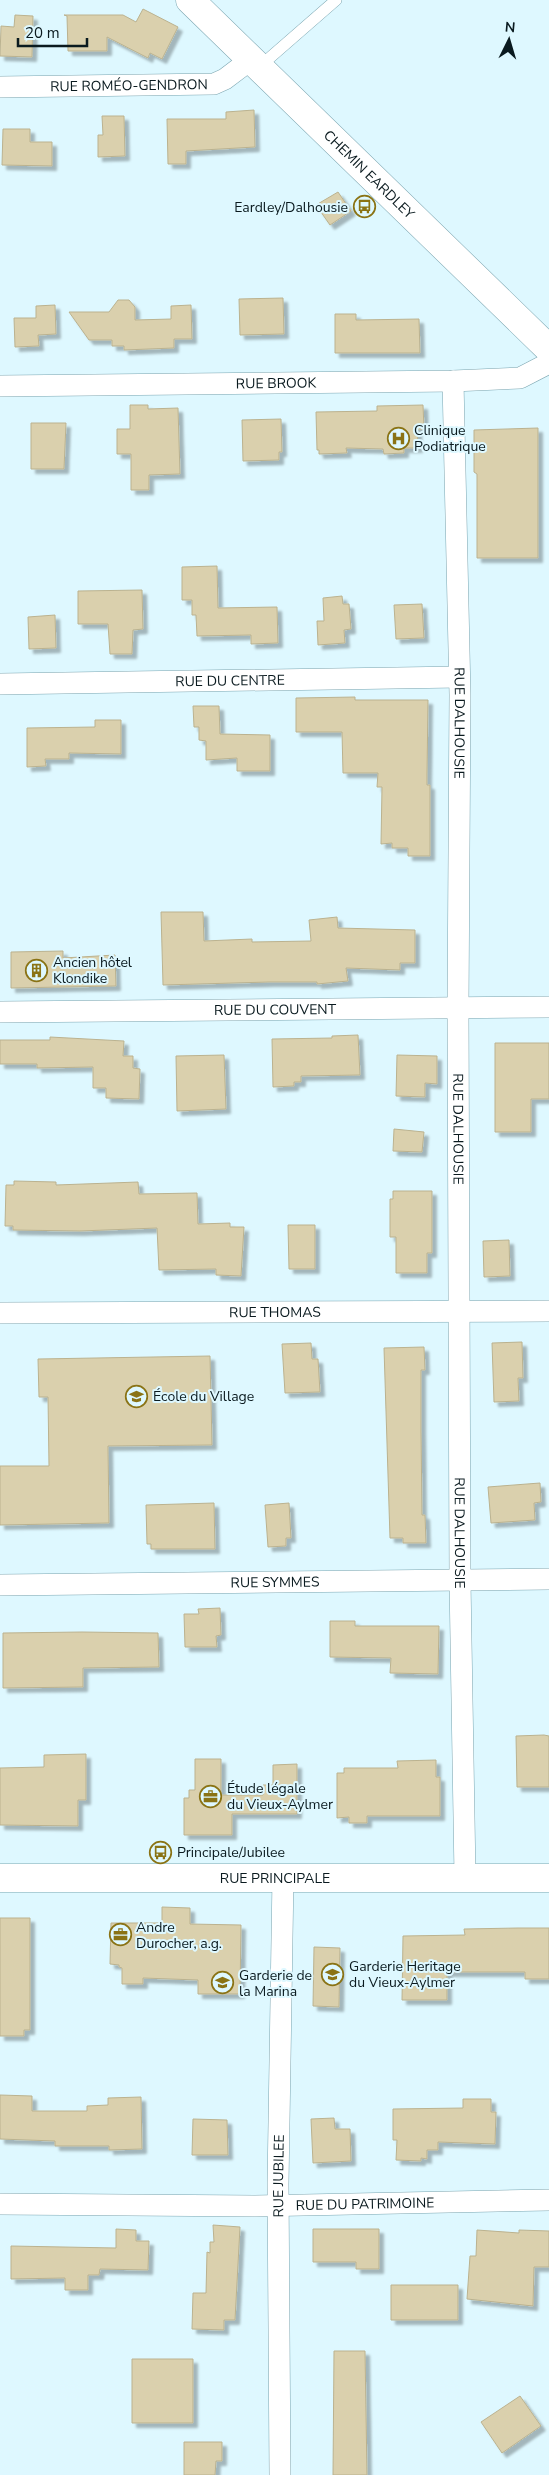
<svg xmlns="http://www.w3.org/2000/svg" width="549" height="2475" viewBox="0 0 549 2475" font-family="'Nunito Sans',sans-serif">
	<defs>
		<filter id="shadow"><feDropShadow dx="4.5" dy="4.5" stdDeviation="1" flood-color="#0004"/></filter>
	</defs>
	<rect width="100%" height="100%" fill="#def8ff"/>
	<!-- building -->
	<path fill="#dad0ad" stroke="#bbb28f" filter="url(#shadow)" d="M143,9l35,18 -16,32 -12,-6 -2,5 -41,-21v14h-39l-1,-35 -3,-1h59l13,7z
		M15,15l18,1 -1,41 -32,-1 1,-30 13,1z
		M254,110l1,37 -69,4v13h-18l-1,-45h59v-7z
		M102,116h22l1,40 -27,1v-22h5z
		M3,129h27v13h22v24l-50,-1z
		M338,192l13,19 -21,14 -14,-20z
		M283,298l1,36 -44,1 -1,-36z
		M118,300h11l6,7v13l36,-1v-13l20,-1 1,34h-18v9l-50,2v-4h-12v-6h-23l-20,-28h40z
		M55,305l1,29 -18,1 1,11 -24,1 -1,-29h22v-12z
		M335,314h21v6l63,-1 1,34h-85z
		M130,405h18v4l30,-1 2,66 -31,1v15h-18v-36h-14v-25h13z
		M423,405l1,24h-7l1,19h-14v5l-20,1 -1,-5 -37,-1 1,5 -28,1v-4h-2l-1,-38 61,-1v-5z
		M281,419l1,33h-3v8l-36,1 -1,-41z
		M31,423h35l-2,46h-33z
		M538,428v130h-61v-84l-3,-2v-42z
		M217,566l1,42 59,-1 1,36 -27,1v-9l-54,1 -1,-21h-4v-15h-10v-33z
		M142,590l1,39 -10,1 -1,24h-22l-2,-30h-30v-33z
		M342,596l1,8h6l2,25 -7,1 1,13 -27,2 -1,-24h7l-1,-23z
		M422,604l2,34 -28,1 -2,-34z
		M55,615l1,33 -27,1 -1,-32z
		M355,697v3h73l-1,75v10h3v71h-22v-8h-16v-5l-11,1 1,-57h-5l1,-14h-35l-1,-41h-46v-34z
		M193,706h26l1,28 50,1v36h-33v-13l-31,2v-19l-7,-1v-13h-5z
		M95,720h26v34l-52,-1v6h-24l1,7 -19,1v-39l68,-1z
		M161,912h42l1,29 48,-2v3l59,-1 -2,-21 28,-3 1,11 77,2v33h-15v7l-54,-2 2,13 -31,3v-2h-48l-106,3z
		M63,951v7l52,-3 1,31 -105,2v-36z
		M358,1035l2,40 -59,1v6h-7v4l-21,1 -1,-48 60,-1v-2z
		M50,1037l74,4 -1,15h10v12l7,1 -1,30 -33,-1v-10h-13v-21l-56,1v-4h-37v-24h50z
		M495,1043h54v56h-18v33h-36z
		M224,1055l2,54 -49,2 -1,-55z
		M397,1055l40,1v28l-12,-1v14l-29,-1z
		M394,1129l30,3 -2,20 -29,-1z
		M14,1181l42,1v3l82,-3 1,12 58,-1 1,31 32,-1v4h14l-3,49 -25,-1v-6l-57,1 -2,-42 -77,3 -67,-1v-4h-8l1,-41h8z
		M393,1191h39v62h-5v20h-31v-36h-6v-38h3z
		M288,1225h27v44h-26z
		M509,1240l1,36 -26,1 -1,-36z
		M522,1342l1,36h-5l1,23 -25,1 -2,-59z
		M311,1343l1,16h6l2,33 -35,1 -3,-49z
		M424,1347l1,23h-4v60l1,85h3l1,28h-23v-5h-13l-6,-190z
		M210,1356l2,89 -104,1 1,77 -109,2v-59h49l-1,-69h-9l-1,-38z
		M540,1483l1,19 -7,1 1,17 -44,3 -3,-36z
		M214,1503l1,46h-64v-5h-4l-1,-39z
		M289,1503l2,35h-5v8l-18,1 -3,-42z
		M220,1608l1,27 -5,1 1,11h-32l-1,-33h15l-1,-5z
		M330,1621h25v5h84l-1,48 -48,-1 1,-15 -61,-1z
		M82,1632l76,1 1,34 -76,1v19l-80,1v-55z
		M544,1735l5,1v51h-32l-1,-51z
		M86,1754v46h-8v26l-78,-1v-57l44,-1v-12z
		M195,1759h26v36h42v-10h10v-20l24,-1v50h-65v21h-48v-37h5v-8h6z
		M436,1760v17h4v39h-73v7h-18v-6l-12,1v-45h7v-5h54l-1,-7z
		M162,1907l28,1v16l51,1 -1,69h-42v-14l-55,-2v6h-21v-16l-3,-1v-2l-9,-1 1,-41h51z
		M0,1918h30v112h-6v6h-24z
		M518,1928h31v51h-24v-7h-78v28h-45l1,-64 62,-1 -1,-6z
		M314,1947l26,1 -1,59 -26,-1z
		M0,2095l32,1v15h55v-5l21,-1v-7l33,-1 1,52 -33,1v-4h-54v-5l-55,-2z
		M463,2099h28v13h5l-1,32 -57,-2v8h-11v9l-6,-1v3l-25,-1 1,-20h-4v-31l70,-1z
		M334,2118l1,11h15l1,32 -38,2 -2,-44z
		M193,2119l34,1 1,35h-36z
		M213,2225l27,2 -5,93h-11v10l-32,-1 1,-36h13l1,-41 3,1v-11h4z
		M116,2229l20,1v11h13l-1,29 -48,-1 -1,6h-11v15h-23v-12l-54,1v-33l105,2z
		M313,2229h66v40h-23v-7h-43z
		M477,2230l42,3v-3l30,1v36h-15l-1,39 -66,-7 3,-43h6z
		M391,2285h67v35h-67z
		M334,2351h31l2,124h-34z
		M132,2359h61v64h-61z
		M520,2396l21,30 -39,27 -21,-31z
		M184,2442h38v19h-6l-1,14h-31z"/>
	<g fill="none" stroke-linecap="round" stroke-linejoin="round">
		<defs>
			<path id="service" d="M258,68l78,-68"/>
			<g id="minor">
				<path id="s1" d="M0,87l214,-3 11,-5 25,-19"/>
				<path id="s2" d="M453,381l7,314 -2,313 2,573 5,295"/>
				<path id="s3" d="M0,386l453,-5 67,-3 29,-15"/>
				<path id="s4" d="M0,684l459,-7"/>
				<path id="s5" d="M0,1012l549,-5"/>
				<path id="s6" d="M0,1313l549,-2"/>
				<path id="s7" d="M0,1585l549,-6"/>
				<path id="s8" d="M0,2204l255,2 294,-6"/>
				<path id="s9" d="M280,2475l-2,-291 5,-307"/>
			</g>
			<g id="tertiary">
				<path id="s10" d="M0,1878h549"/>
			</g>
			<g id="secondary">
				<path id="s11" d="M190,0l359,349"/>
			</g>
		</defs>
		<!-- service casing -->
		<use href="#service" stroke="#7ba5b0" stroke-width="12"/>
		<!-- minor casing -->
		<use href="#minor" stroke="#7ba5b0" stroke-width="22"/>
		<!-- tertiary casing -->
		<use href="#tertiary" stroke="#7ba5b0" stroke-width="29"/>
		<!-- secondary casing -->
		<use href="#secondary" stroke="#7ba5b0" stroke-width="29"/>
		<!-- service -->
		<use href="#service" stroke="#fff" stroke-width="11"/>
		<!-- minor -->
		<use href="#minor" stroke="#fff" stroke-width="21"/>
		<!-- tertiary -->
		<use href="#tertiary" stroke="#fff" stroke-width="28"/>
		<!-- secondary -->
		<use href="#secondary" stroke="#fff" stroke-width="28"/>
	</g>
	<!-- icons -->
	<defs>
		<symbol id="bus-ring" viewBox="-11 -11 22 22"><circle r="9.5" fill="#def8ff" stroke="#8a7315" stroke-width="1.5"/><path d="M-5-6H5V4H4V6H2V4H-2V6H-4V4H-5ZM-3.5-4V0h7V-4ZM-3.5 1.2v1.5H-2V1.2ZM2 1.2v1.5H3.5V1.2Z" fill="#8a7315"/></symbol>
		<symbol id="hospital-ring" viewBox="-11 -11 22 22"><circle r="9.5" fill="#def8ff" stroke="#8a7315" stroke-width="1.5"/><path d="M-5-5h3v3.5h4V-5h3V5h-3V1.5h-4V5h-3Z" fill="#8a7315"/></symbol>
		<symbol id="building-ring" viewBox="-11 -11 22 22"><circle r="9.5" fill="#def8ff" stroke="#8a7315" stroke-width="1.5"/><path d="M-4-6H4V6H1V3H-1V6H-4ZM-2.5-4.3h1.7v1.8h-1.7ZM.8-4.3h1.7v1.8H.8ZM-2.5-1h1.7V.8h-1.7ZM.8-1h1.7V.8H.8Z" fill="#8a7315"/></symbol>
		<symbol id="school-ring" viewBox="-11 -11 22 22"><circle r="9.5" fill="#def8ff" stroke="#8a7315" stroke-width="1.5"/><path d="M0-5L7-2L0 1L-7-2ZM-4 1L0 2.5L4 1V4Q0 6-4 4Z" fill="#8a7315"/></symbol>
		<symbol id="office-ring" viewBox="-11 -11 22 22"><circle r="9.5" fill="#def8ff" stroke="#8a7315" stroke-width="1.5"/><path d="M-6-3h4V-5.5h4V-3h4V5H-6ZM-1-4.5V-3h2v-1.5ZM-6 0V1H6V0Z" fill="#8a7315"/></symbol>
	</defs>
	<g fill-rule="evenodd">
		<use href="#bus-ring" x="352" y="194" width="25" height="25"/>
		<use href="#hospital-ring" x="386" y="426" width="25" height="25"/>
		<use href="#building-ring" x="24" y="958" width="25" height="25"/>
		<use href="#school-ring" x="124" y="1384" width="25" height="25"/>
		<use href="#office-ring" x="198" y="1784" width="25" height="25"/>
		<use href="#bus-ring" x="148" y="1840" width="25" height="25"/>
		<use href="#office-ring" x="108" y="1922" width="25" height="25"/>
		<use href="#school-ring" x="320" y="1962" width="25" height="25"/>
		<use href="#school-ring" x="210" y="1970" width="25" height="25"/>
	</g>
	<g text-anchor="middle" stroke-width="4" stroke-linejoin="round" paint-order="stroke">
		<!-- street labels -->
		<g font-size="14" fill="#0a1a1f" stroke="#def8ff">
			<text dy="5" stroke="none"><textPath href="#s1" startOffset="129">RUE ROMÉO-GENDRON</textPath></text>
			<text dy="5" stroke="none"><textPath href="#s11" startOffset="250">CHEMIN EARDLEY</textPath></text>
			<text dy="5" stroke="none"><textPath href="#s3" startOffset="276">RUE BROOK</textPath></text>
			<text dy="5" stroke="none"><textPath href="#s4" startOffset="230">RUE DU CENTRE</textPath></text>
			<text dy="5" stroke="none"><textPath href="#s2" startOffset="342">RUE DALHOUSIE</textPath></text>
			<text dy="5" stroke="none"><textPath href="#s5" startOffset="275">RUE DU COUVENT</textPath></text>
			<text dy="5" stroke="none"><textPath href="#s2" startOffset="748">RUE DALHOUSIE</textPath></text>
			<text dy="5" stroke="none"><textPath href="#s6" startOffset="275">RUE THOMAS</textPath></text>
			<text dy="5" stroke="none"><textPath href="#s2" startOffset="1152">RUE DALHOUSIE</textPath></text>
			<text dy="5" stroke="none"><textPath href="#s7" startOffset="275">RUE SYMMES</textPath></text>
			<text dy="5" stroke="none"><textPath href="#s10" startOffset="275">RUE PRINCIPALE</textPath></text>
			<text dy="5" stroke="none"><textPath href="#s9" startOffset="299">RUE JUBILEE</textPath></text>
			<text dy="5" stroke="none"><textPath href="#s8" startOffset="365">RUE DU PATRIMOINE</textPath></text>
		</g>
		<!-- poi labels -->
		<g font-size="14" fill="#0a1a1f" stroke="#def8ff" text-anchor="start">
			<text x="348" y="212" text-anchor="end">Eardley/Dalhousie</text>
			<text x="414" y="435">Clinique<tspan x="414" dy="16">Podiatrique</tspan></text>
			<text x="53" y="967">Ancien hôtel<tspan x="53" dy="16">Klondike</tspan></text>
			<text x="153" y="1401">École du Village</text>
			<text x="227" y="1793">Étude légale<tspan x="227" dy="16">du Vieux-Aylmer</tspan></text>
			<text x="177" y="1857">Principale/Jubilee</text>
			<text x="136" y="1932">Andre<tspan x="136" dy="16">Durocher, a.g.</tspan></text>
			<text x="349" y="1971">Garderie Heritage<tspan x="349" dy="16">du Vieux-Aylmer</tspan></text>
			<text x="239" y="1980">Garderie de<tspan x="239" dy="16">la Marina</tspan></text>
		</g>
	</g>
	<!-- north arrow -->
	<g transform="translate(509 40) rotate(5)" stroke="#def8ff" stroke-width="4" paint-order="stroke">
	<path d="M0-4L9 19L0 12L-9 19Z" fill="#0a1a1f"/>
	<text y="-8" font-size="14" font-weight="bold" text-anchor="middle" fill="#0a1a1f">N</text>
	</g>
	<!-- scale -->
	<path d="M18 38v8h69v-8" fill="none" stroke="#0a1a1f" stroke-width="2.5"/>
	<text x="25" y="38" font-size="15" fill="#0a1a1f" stroke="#def8ff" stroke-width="4" paint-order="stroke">20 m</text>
</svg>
